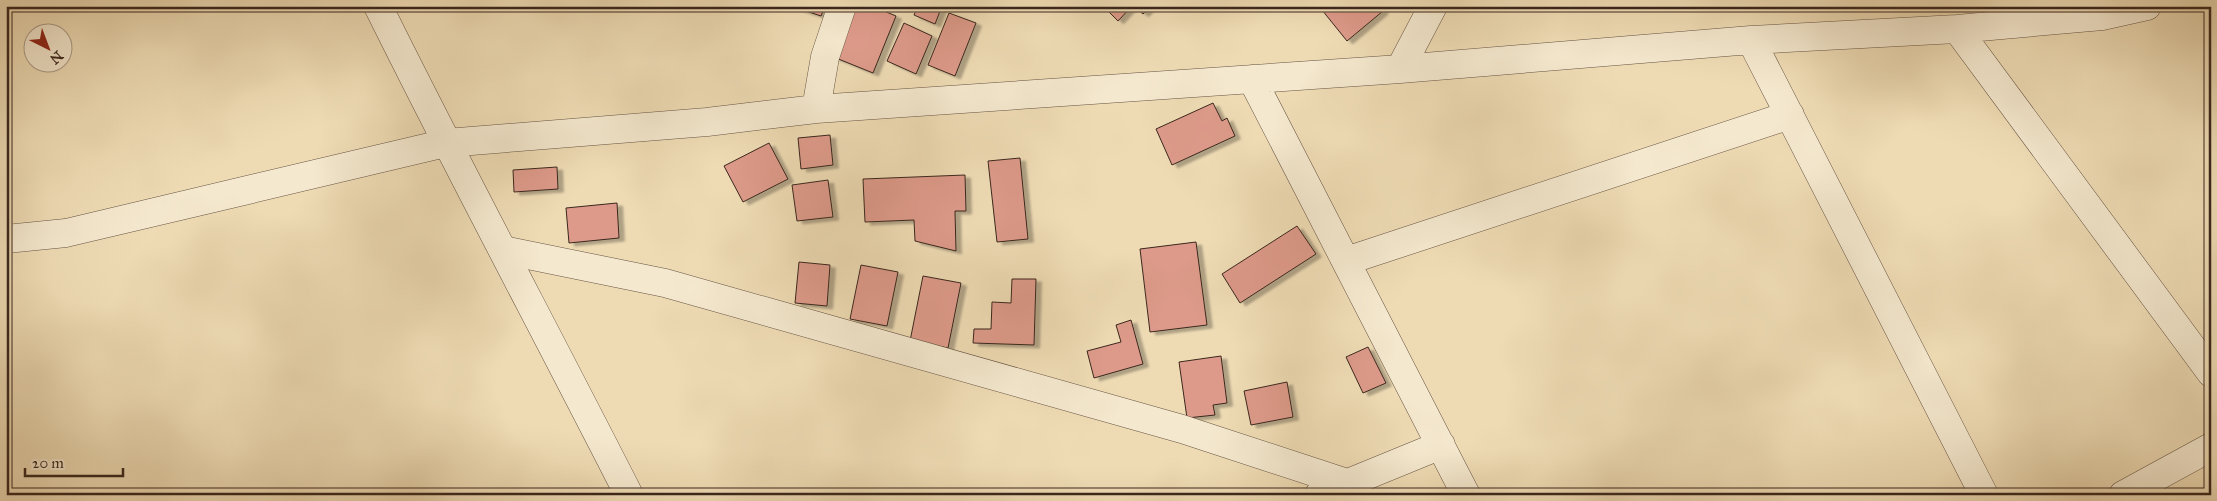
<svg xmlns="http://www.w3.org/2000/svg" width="2217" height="501" viewBox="0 0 2217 501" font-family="'IM FELL Great Primer',serif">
	<defs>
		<filter id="shadow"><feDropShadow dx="5.5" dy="3" stdDeviation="1" flood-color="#0004"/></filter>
	</defs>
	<rect width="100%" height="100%" fill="#eedbb4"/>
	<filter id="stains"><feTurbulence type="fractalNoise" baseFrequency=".004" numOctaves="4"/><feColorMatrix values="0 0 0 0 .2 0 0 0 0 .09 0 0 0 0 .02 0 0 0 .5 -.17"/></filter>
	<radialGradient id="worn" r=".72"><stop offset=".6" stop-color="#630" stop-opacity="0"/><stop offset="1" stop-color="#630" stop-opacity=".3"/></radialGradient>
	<!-- building -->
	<path fill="#dd9a8a" stroke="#3a271d" filter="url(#shadow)" d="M791,6h34l-4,10z
		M851,6h21l24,10 -23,57 -42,-17z
		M918,6h24l-7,18 -21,-9z
		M1103,6h29l-14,15z
		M1134,6h17l-8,8z
		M1327,6h52l4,5 -36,30 -25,-31z
		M949,13l27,10 -21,53 -27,-11z
		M904,23l28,13 -16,38 -29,-13z
		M1213,103l9,18 5,-3 8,18 -63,29 -16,-36z
		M830,135l3,30 -32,4 -3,-31z
		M769,143l19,36 -45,23 -19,-36z
		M1020,158l8,81 -31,3 -9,-81z
		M557,167l1,22 -44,3 -1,-22z
		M965,175l1,36h-11l1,40 -41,-10 -1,-21 -49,2 -2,-43z
		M828,180l5,37 -36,4 -5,-36z
		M617,203l2,35 -50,5 -3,-35z
		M1297,226l19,28 -76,49 -18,-29z
		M1196,242l11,83 -57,7 -10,-83z
		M799,262l31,3 -3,41 -32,-3z
		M861,265l37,7 -11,54 -37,-7z
		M923,276l38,7 -13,65 -38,-7z
		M1012,279h24l-2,66 -61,-2 1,-14h17l1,-27 19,1z
		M1131,320l12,44 -49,14 -7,-27 34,-9 -5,-17z
		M1368,347l18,36 -23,10 -17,-36z
		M1221,356l6,47 -14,2 2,10 -28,3 -8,-56z
		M1287,382l6,35 -42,8 -7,-34z"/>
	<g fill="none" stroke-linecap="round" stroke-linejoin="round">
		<defs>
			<path id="minor" d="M1957,29l254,344
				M1751,40l233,455
				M1400,69l33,-63
				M1252,79l214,416
				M816,109l9,-52 17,-51
				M6,239l60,-6 380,-90 261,-21 109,-13 584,-40 351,-29 206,-11 145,-13 45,-10
				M503,250l162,33 517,146 165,54
				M1346,261l444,-146
				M1319,495l122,-50
				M2123,495l88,-48"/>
			<path id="tertiary" d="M378,6c81,164 168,326 251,489"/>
		</defs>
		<!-- minor casing -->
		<use href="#minor" stroke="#675443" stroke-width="29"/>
		<!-- tertiary casing -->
		<use href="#tertiary" stroke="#675443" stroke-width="29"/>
		<!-- minor -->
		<use href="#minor" stroke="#f4e8ce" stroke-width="28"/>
		<!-- tertiary -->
		<use href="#tertiary" stroke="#f4e8ce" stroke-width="28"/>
	</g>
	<!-- margin -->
	<rect width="2217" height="501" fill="none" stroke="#eedbb4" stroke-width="25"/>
	<rect x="8" y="8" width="2202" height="486" fill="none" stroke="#3a271d" stroke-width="2.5"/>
	<rect x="12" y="12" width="2192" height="476" fill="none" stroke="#3a271d"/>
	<!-- north arrow -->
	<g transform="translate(48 48) rotate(138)"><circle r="24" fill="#f4e8ce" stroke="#aa9b87"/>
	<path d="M0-4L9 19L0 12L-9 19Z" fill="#8f2418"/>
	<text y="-8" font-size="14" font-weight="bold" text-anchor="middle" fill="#3a271d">N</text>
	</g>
	<!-- scale -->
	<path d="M25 468v8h98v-8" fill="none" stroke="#3a271d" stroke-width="2.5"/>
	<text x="32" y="468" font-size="15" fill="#3a271d" stroke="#f4e8ce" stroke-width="4" paint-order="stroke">20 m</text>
	<rect width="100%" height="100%" filter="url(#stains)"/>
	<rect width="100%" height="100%" fill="url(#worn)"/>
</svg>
